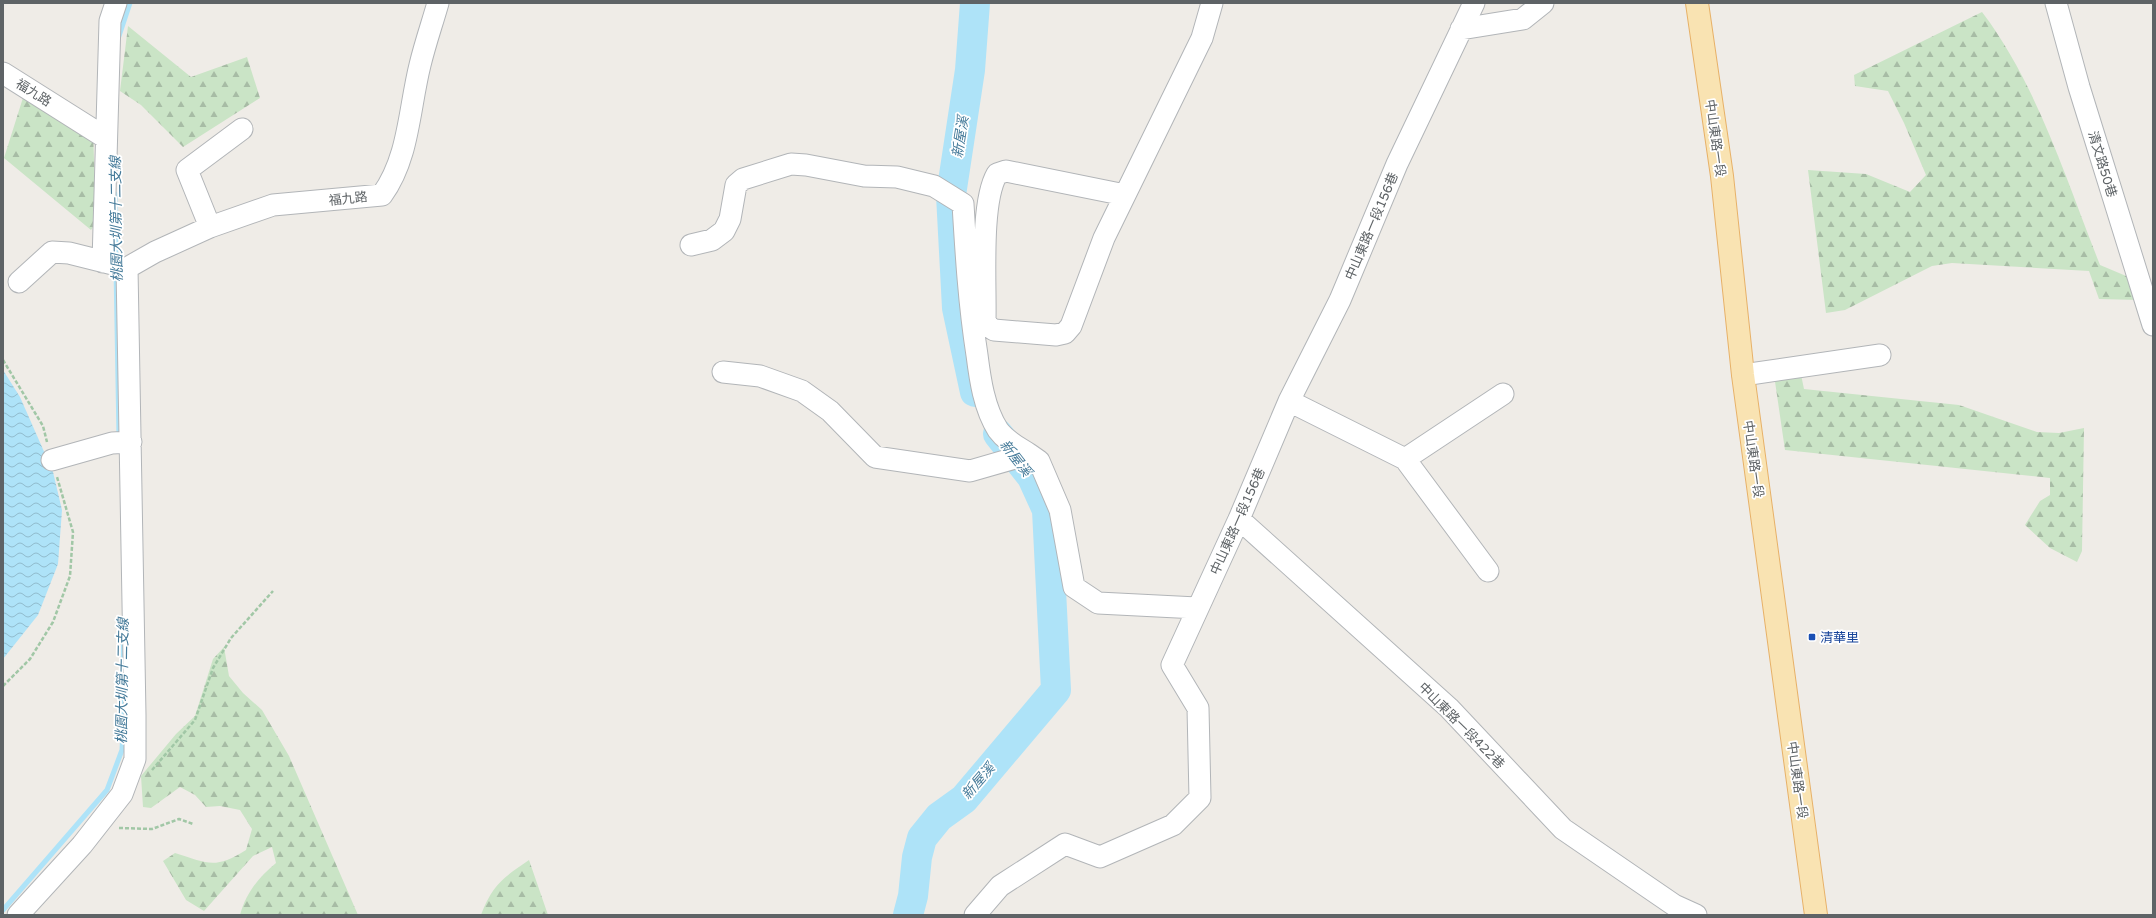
<svg xmlns="http://www.w3.org/2000/svg" width="2156" height="918" viewBox="0 0 2156 918" font-family="'Varela Round','Noto Sans TC',sans-serif">
	<defs>
		<pattern id="forest-firs" width="22" height="20" patternUnits="userSpaceOnUse"><rect width="22" height="20" fill="#cae4c6"/><path d="M5 1l3.5 6h-7zM16 11l3.5 6h-7z" fill="#a7bca5"/></pattern>
		<pattern id="water-waves" width="16" height="10" patternUnits="userSpaceOnUse"><rect width="16" height="10" fill="#aee3f8"/><path d="M0 5q4-4 8 0t8 0" fill="none" stroke="#91bccd"/></pattern>
	</defs>
	<rect width="100%" height="100%" fill="#efece7"/>
	<!-- forest -->
	<path fill="url(#forest-firs)" d="M1982,12c55,72 85,170 118,253l38,16 1,19 -40,-1 -10,-28 -137,-8 -20,3 -87,44 -19,3 -18,-143 58,4 44,18 16,-17 -22,-52 -16,-32 -33,-5 -1,-11z
		M128,26l63,51 56,-20 13,41 -77,49 -42,-42 -21,-14z
		M27,85l66,44 3,94 -5,7 -87,-72z
		M1799,365l5,24 155,16 78,27 22,1 25,-5 -2,123 -5,11 -27,-14 -25,-23 15,-24 10,-6v-17l-265,-28 -12,-82z
		M224,647l5,29 14,17 19,17 27,46 69,159h-118c6,-22 18,-37 36,-52l-4,-16 -19,9 -49,55 -18,-11 -23,-39 12,-8c33,10 39,17 71,-3l6,-21 -12,-19 -20,-4 -14,1 -11,-12 -15,-8 -29,21 -8,-1 -2,-31 35,-42 19,-18 18,-57z
		M529,860l19,55h-67c12,-31 22,-37 48,-55z"/>
	<!-- water -->
	<path fill="url(#water-waves)" d="M3,370l17,27 33,75 9,38 -4,54 -20,51 -35,44z"/>
	<g fill="none" stroke-linecap="round" stroke-linejoin="round">
		<!-- stream -->
		<path stroke="#aee3f8" stroke-width="5" d="M118,39l12,-36
			M115,194l1,66
			M116,268l3,169
			M3,910l104,-120 15,-40 2,-46 -1,-81"/>
		<!-- river -->
		<path stroke="#aee3f8" stroke-width="30" d="M975,392l-18,-84 -6,-113 19,-125 5,-67
			M908,915l5,-19 4,-39 5,-19 17,-21 25,-18 92,-109 -9,-180 -15,-33 -34,-43"/>
		<defs>
			<path id="minor" d="M2056,3l23,84 74,238
				M1461,29l62,-10 20,-16
				M3,73l103,65
				M1125,195l-119,-24 -9,3c-17,29 -11,110 -12,146l3,6 6,4 62,5 9,-2 6,-7 33,-88 98,-200 10,-35
				M210,227l-23,-57 55,-41
				M691,245l21,-5 12,-9 6,-12 6,-34 7,-6 48,-15 15,1 58,11 33,1 37,9 29,18c3,50 6,100 14,151 3,24 7,53 21,75 8,11 20,17 31,24
				M103,262l7,-241 6,-18
				M127,268l28,-16 55,-25 63,-22 109,-10c27,-37 27,-86 38,-130 5,-21 12,-41 18,-62
				M19,282l33,-30 17,1 48,12
				M723,372l37,4 42,15 28,20 45,46 95,14 59,-17 10,7 21,49 14,77 24,16 99,5
				M1743,375l137,-20
				M1289,401l116,58 83,112
				M1405,459l98,-65
				M52,460l60,-17 19,-1
				M1239,519l210,189 114,121 111,76 22,10
				M18,915l64,-70 40,-51 13,-35v-44l-8,-447
				M975,915l25,-29 65,-42 35,13 73,-32 27,-27 -2,-90 -26,-43 67,-146 50,-118 51,-101 57,-136 77,-161"/>
			<path id="major" d="M1697,3l25,173 21,199 73,540"/>
		</defs>
		<!-- minor casing -->
		<use href="#minor" stroke="#b2b5b8" stroke-width="23"/>
		<!-- major casing -->
		<use href="#major" stroke="#e7b168" stroke-width="24"/>
		<!-- path -->
		<path stroke="#a1c7a6" stroke-width="2.5" stroke-dasharray="4 2" stroke-linecap="butt" d="M3,360l40,66 4,16
			M3,686l27,-27 23,-37 17,-46 3,-44 -16,-55
			M152,770l43,-50 18,-52 18,-30 42,-47
			M119,828l33,1 27,-10 14,5"/>
		<!-- minor -->
		<use href="#minor" stroke="#fff" stroke-width="21"/>
		<!-- major -->
		<use href="#major" stroke="#f9e3b2" stroke-width="22"/>
	</g>
	<!-- markers -->
	<rect fill="#1a4fb4" stroke="#fff" stroke-width="1.5" x="1808" y="633" width="8" height="8" rx="2"/>
	<g text-anchor="middle" stroke-width="3.5" stroke-linejoin="round" paint-order="stroke">
		<!-- street labels -->
		<g font-size="13" fill="#5e6366" stroke="#fff">
			<text transform="translate(34 92) rotate(32)" y="5">福九路</text>
			<text transform="translate(1716 138) rotate(82)" y="5">中山東路一段</text>
			<text transform="translate(2103 164) rotate(73)" y="5">清文路50巷</text>
			<text transform="translate(348 198) rotate(-6)" y="5">福九路</text>
			<text transform="translate(1371 226) rotate(-67)" y="5">中山東路一段156巷</text>
			<text transform="translate(1754 459) rotate(82)" y="5">中山東路一段</text>
			<text transform="translate(1237 521) rotate(-66)" y="5">中山東路一段156巷</text>
			<text transform="translate(1462 725) rotate(45)" y="5">中山東路一段422巷</text>
			<text transform="translate(1798 780) rotate(82)" y="5">中山東路一段</text>
		</g>
		<!-- transit labels -->
		<g font-size="13" fill="#164399" stroke="#fff" text-anchor="start">
			<text x="1820" y="642">清華里</text>
		</g>
		<!-- water labels -->
		<g font-size="14" font-style="italic" fill="#447a99" stroke="#fff">
			<text transform="translate(960 137) rotate(-81)" y="5">新屋溪</text>
			<text transform="translate(116 219) rotate(-91)" y="5">桃園大圳第十二支線</text>
			<text transform="translate(1016 458) rotate(52)" y="5">新屋溪</text>
			<text transform="translate(122 681) rotate(-89)" y="5">桃園大圳第十二支線</text>
			<text transform="translate(978 781) rotate(-49)" y="5">新屋溪</text>
		</g>
	</g>
	<!-- border -->
	<rect width="2156" height="918" fill="none" stroke="#5e6366" stroke-width="8"/>
</svg>
